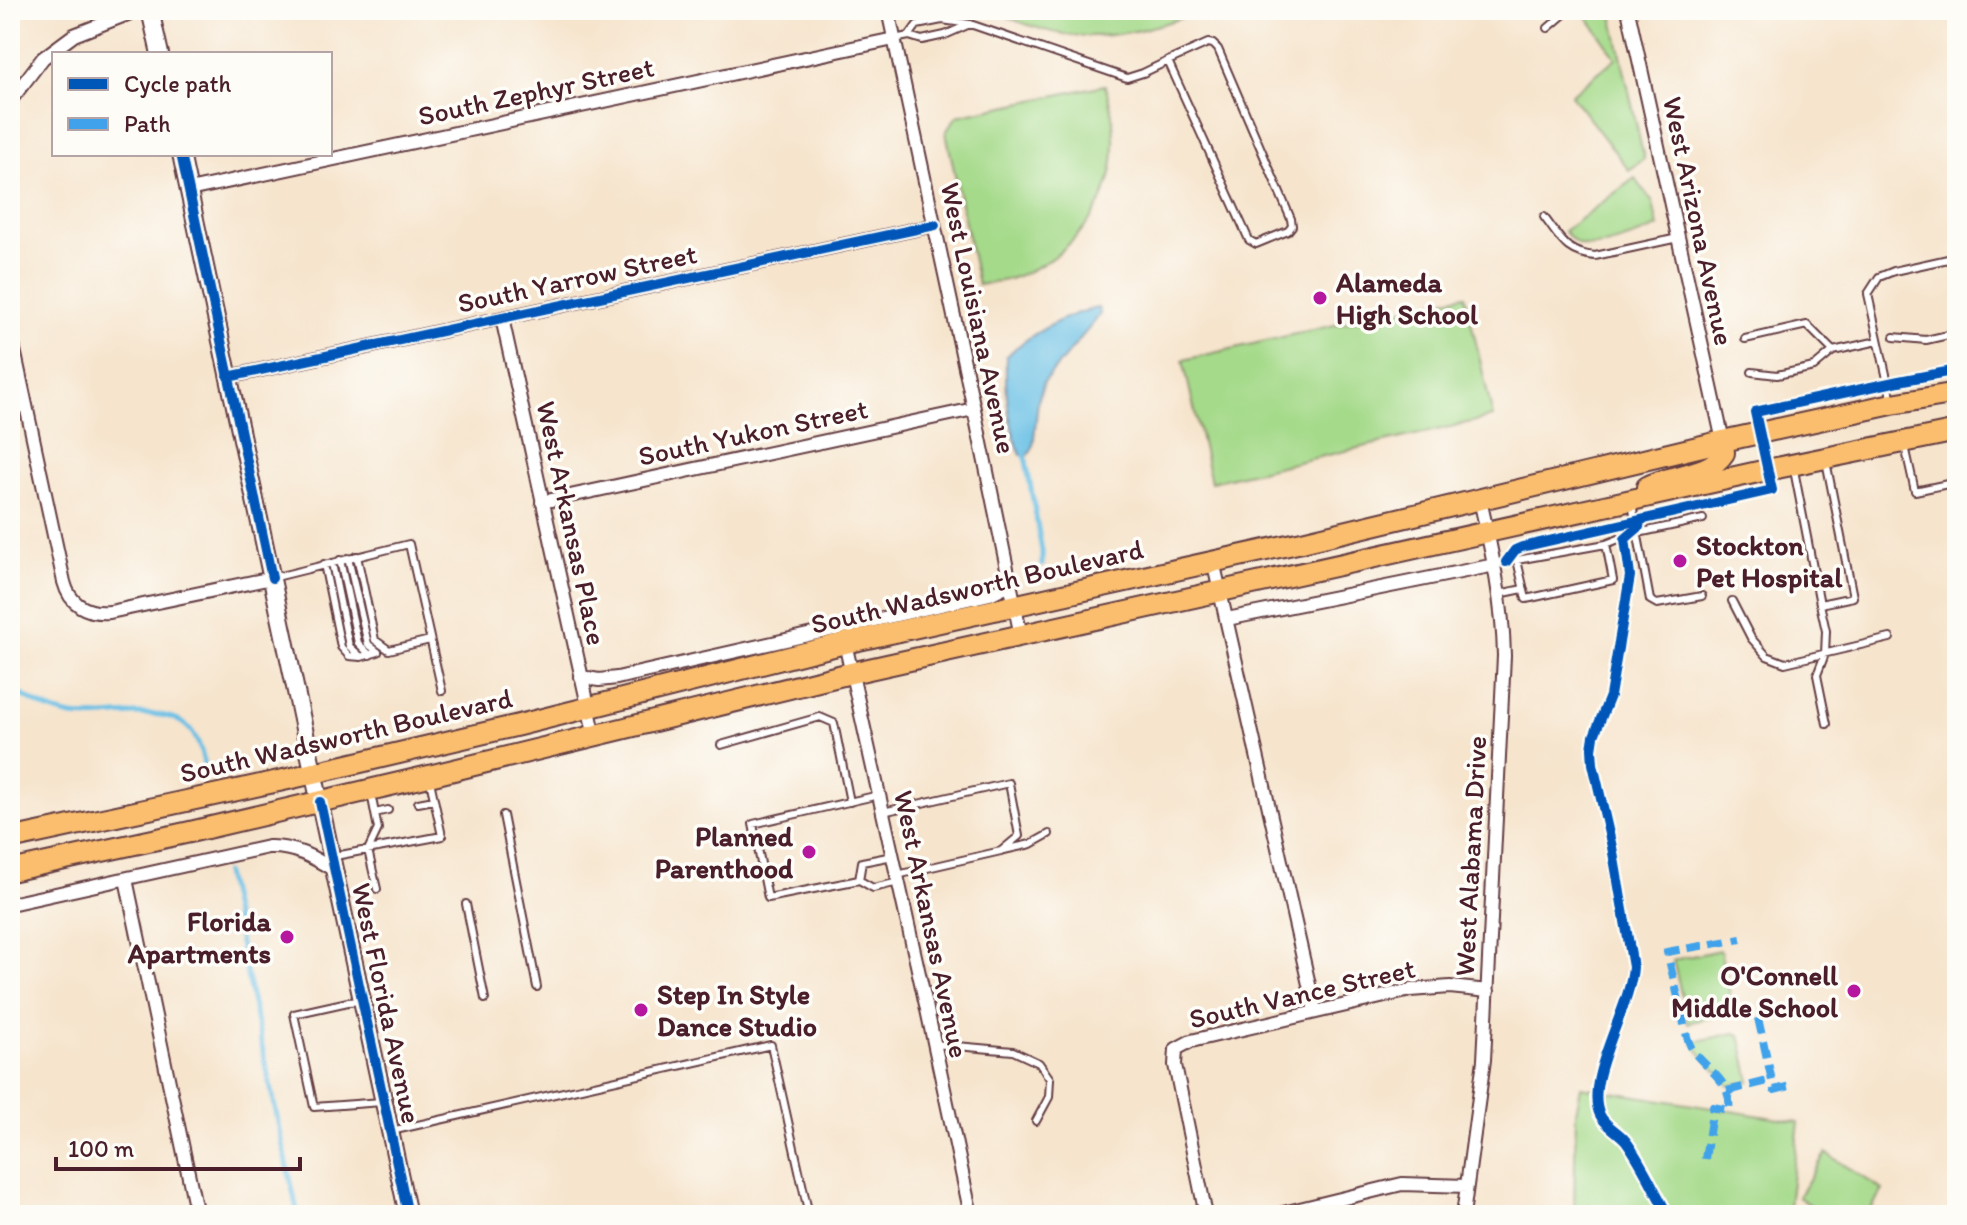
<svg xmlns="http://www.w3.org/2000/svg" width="1967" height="1225" viewBox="0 0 1967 1225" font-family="Itim,sans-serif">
	<rect width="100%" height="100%" fill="#fdfcf7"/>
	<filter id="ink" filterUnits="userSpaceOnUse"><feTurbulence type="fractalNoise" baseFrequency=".0125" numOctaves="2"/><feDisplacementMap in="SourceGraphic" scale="16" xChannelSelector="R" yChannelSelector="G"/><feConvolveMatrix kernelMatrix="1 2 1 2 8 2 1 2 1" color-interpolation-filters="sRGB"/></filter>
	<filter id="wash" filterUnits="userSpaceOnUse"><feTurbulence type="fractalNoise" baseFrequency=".006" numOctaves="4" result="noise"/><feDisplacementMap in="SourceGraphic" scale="32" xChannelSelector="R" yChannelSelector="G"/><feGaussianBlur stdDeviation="1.8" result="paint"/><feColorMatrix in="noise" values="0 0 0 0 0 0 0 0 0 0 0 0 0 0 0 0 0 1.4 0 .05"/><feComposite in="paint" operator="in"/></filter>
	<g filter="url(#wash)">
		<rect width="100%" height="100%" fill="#f6e4cc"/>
		<!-- green -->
		<path fill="#a5da8a" stroke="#787c5a" stroke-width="2" d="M993,10h210v1c-36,12 -77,26 -115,25 -33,0 -67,-12 -95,-26z
			M1611,10l33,149 -15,11 -58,-75 45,-37 -30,-43z
			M1105,85c6,20 10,40 9,61 0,62 -48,115 -105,133 -10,3 -21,4 -31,6l-32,-153 11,-16z
			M1635,178l18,25 5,24c-18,7 -62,26 -80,17 -5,-2 -10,-9 -14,-13z
			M1465,295l28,122 -282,65 -28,-122z
			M1720,950l14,62 -46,11 -15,-63z
			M1735,1033l5,2 10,46 -22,5c-10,-19 -26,-25 -35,-44z
			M1581,1087l218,35 -11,93h-214l2,-103z
			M1826,1153l57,37 -16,25h-40l-29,-18z"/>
		<!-- water -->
		<path fill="#68bfe5" stroke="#596f88" stroke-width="2" d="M1098,308l2,6 -4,6 -52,62 -6,19 -5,46 -5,8h-7c-13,-30 -16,-66 -15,-98 20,-21 63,-45 92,-49z"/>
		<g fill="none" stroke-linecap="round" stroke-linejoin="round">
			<!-- stream -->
			<path stroke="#68bfe5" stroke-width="5" d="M1025,455l17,96v14
				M10,687c19,13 39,25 62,29 33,5 98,-16 120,16 9,12 11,27 14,41
				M225,873l73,342"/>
		</g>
	</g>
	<g filter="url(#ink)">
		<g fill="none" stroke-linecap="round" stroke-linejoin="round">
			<defs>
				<path id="service" d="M1548,28l21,-18
					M909,36l8,-11 25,-5 28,4 157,54 16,-5 25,-12 81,179 7,4 32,-13 4,-5 -1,-7 -73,-170 -5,-5 -5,-1 -40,18
					M894,39l15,-3 13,4 23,-5 25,-11
					M1544,217c17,22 21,36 51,39l83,-18
					M1894,337l32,3 31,-7
					M1745,339l62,-14 26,26
					M1752,372l25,3 37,-8 19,-16 45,-10
					M1892,401l-24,-107 11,-17 15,-6 63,-14
					M1905,446l10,45 42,-9
					M1794,470l26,134 33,-7 -27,-136
					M1632,504l18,96 7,4 45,-8
					M1606,544l7,36 -87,19 -9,-39z
					M1606,544l23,-9 74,-16
					M357,556l18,84 14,10 41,-10
					M348,558l20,86 10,8
					M340,560l18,83 12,12
					M332,563l17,83 11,10
					M324,564l17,83 8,9 12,1 17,-5
					M272,578l137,-34 33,147
					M1499,594l24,-5
					M1732,601l19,37 16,18 18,7 105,-25
					M1820,604l6,27 -1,23 -8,21 10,49
					M721,745l99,-28 14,6 16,79
					M371,793l7,36 -10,21 9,39
					M879,795l-126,29 15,74 91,-18 3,-18 31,-6
					M418,803l16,-3
					M883,812l126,-29 10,53 -18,15 -104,24
					M375,813l13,-3
					M503,815l34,172
					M1004,850l27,-6 18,-10
					M335,856l107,-20 -12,-55
					M859,880l14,8 26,-6
					M466,904l19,95
					M362,1001l-14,1 -54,12 20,93 68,-5
					M934,1044l79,7 26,12 11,16 -1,18 -13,24
					M391,1131l380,-86 38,170
					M1951,1215l6,-2"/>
				<path id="minor" d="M888,10l86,399 47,227
					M1628,10l95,431
					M10,101l33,-43 31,-23 64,-25
					M189,190l705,-151
					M502,318l93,419
					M10,331l54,251c6,23 23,32 46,30l162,-34
					M228,377l707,-152
					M542,502l432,-93
					M1213,561l102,450
					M1227,619l268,-54
					M845,643l81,362 45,210
					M581,677l18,3 18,-2 373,-84 20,-10
					M126,879l71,336
					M10,904l258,-57c26,-1 45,10 66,23
					M1206,1215l-31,-150 1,-16 15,-8 220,-51 39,-3 38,4
					M1275,1215l127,-31 65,2
					M1463,1215l21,-155 20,-404c-1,-54 -12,-104 -24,-156"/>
				<path id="tertiary" d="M150,10l10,44
					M181,154l227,1061"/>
				<path id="primary" d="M1647,487c24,-14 62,-10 77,-34l-1,-12
					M10,839l278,-60 231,-54 326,-82 457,-101 421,-101 169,-37 65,-11
					M10,871l180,-39 239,-56 422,-103 916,-203 190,-39"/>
			</defs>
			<!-- service casing -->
			<use href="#service" stroke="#643d43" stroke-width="10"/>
			<!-- minor casing -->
			<use href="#minor" stroke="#643d43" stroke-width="16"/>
			<!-- tertiary casing -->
			<use href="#tertiary" stroke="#643d43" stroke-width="20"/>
			<!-- primary casing -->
			<use href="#primary" stroke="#643d43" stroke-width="24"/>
			<!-- service -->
			<use href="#service" stroke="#fff" stroke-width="6"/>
			<!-- minor -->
			<use href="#minor" stroke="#fff" stroke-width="12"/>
			<!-- tertiary -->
			<use href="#tertiary" stroke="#fff" stroke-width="16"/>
			<!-- primary -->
			<use href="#primary" stroke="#fabe6e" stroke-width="20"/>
			<!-- quiet -->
			<path stroke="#40a2eb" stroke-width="8" stroke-dasharray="16 8" stroke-linecap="butt" d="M1758,1018l16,72 21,-5
				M1727,1091l45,-11
				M1705,1159l8,-52 16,3c4,-29 -24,-41 -37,-61 -6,-11 -8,-24 -10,-36 -5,-20 -10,-41 -15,-61l74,-13"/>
			<defs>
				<path id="cycleway" d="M181,154l91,424
					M228,377l707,-152
					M1640,520l-1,7 -14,12 5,37 -20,120 -16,40 -2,13 1,15 19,83 21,120c-2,40 -50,114 -33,148 5,11 18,16 26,26 15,20 29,51 42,74
					M1506,562l9,-12 7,-3 250,-57 -17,-78 144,-31 58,-11
					M320,802l88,413"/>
			</defs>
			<!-- cycleway casing -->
			<use href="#cycleway" stroke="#fdfcf7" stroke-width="15"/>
			<!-- cycleway -->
			<use href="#cycleway" stroke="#0057b8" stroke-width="10"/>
		</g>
	</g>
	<!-- markers -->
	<g fill="#b5179e" stroke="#fdfcf7" stroke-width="3">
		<circle cx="1320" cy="298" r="8"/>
		<circle cx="1680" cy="561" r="8"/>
		<circle cx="809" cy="852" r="8"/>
		<circle cx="287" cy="937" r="8"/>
		<circle cx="1854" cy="991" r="8"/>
		<circle cx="641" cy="1010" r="8"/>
	</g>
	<g text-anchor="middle" stroke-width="7" stroke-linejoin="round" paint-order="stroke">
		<!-- street labels -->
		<g font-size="28" fill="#4a1f2b" stroke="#fdfcf7">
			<text transform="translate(536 91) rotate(-12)" y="10">South Zephyr Street</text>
			<text transform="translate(1699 221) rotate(78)" y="10">West Arizona Avenue</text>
			<text transform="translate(577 278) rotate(-12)" y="10">South Yarrow Street</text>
			<text transform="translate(979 318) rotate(78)" y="10">West Louisiana Avenue</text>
			<text transform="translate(753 432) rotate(-12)" y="10">South Yukon Street</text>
			<text transform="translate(572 523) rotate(78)" y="10">West Arkansas Place</text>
			<text transform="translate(977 586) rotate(-13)" y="10">South Wadsworth Boulevard</text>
			<text transform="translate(346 735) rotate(-13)" y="10">South Wadsworth Boulevard</text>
			<text transform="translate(1470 856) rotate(-87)" y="10">West Alabama Drive</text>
			<text transform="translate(932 924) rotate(78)" y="10">West Arkansas Avenue</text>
			<text transform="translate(1302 993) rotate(-13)" y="10">South Vance Street</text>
			<text transform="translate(387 1003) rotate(78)" y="10">West Florida Avenue</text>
		</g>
		<!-- poi labels -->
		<g font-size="28" font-weight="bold" fill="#4a1f2b" stroke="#fdfcf7" text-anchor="start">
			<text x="1336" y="292">Alameda<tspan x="1336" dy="32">High School</tspan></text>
			<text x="1696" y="555">Stockton<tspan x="1696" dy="32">Pet Hospital</tspan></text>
			<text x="793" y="846" text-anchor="end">Planned<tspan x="793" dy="32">Parenthood</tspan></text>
			<text x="271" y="931" text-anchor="end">Florida<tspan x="271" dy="32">Apartments</tspan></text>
			<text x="1838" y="985" text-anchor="end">O'Connell<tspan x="1838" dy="32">Middle School</tspan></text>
			<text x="657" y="1004">Step In Style<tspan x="657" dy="32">Dance Studio</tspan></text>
		</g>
	</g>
	<!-- margin -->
	<rect width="1967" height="1225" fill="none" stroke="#fdfcf7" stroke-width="40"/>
	<!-- legend -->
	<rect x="52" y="52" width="280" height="104" fill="#fdfcf7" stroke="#b5a4a5" stroke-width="2"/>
	<rect x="68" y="78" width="40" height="12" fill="#0057b8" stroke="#b5a4a5" stroke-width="2"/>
	<text x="124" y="92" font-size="24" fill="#4a1f2b">Cycle path</text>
	<rect x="68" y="118" width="40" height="12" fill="#40a2eb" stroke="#b5a4a5" stroke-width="2"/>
	<text x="124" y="132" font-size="24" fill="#4a1f2b">Path</text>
	<!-- scale -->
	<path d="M56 1157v12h244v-12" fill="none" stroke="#4a1f2b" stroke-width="4"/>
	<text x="68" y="1157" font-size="24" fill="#4a1f2b" stroke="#fdfcf7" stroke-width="6" paint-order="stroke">100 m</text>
</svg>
